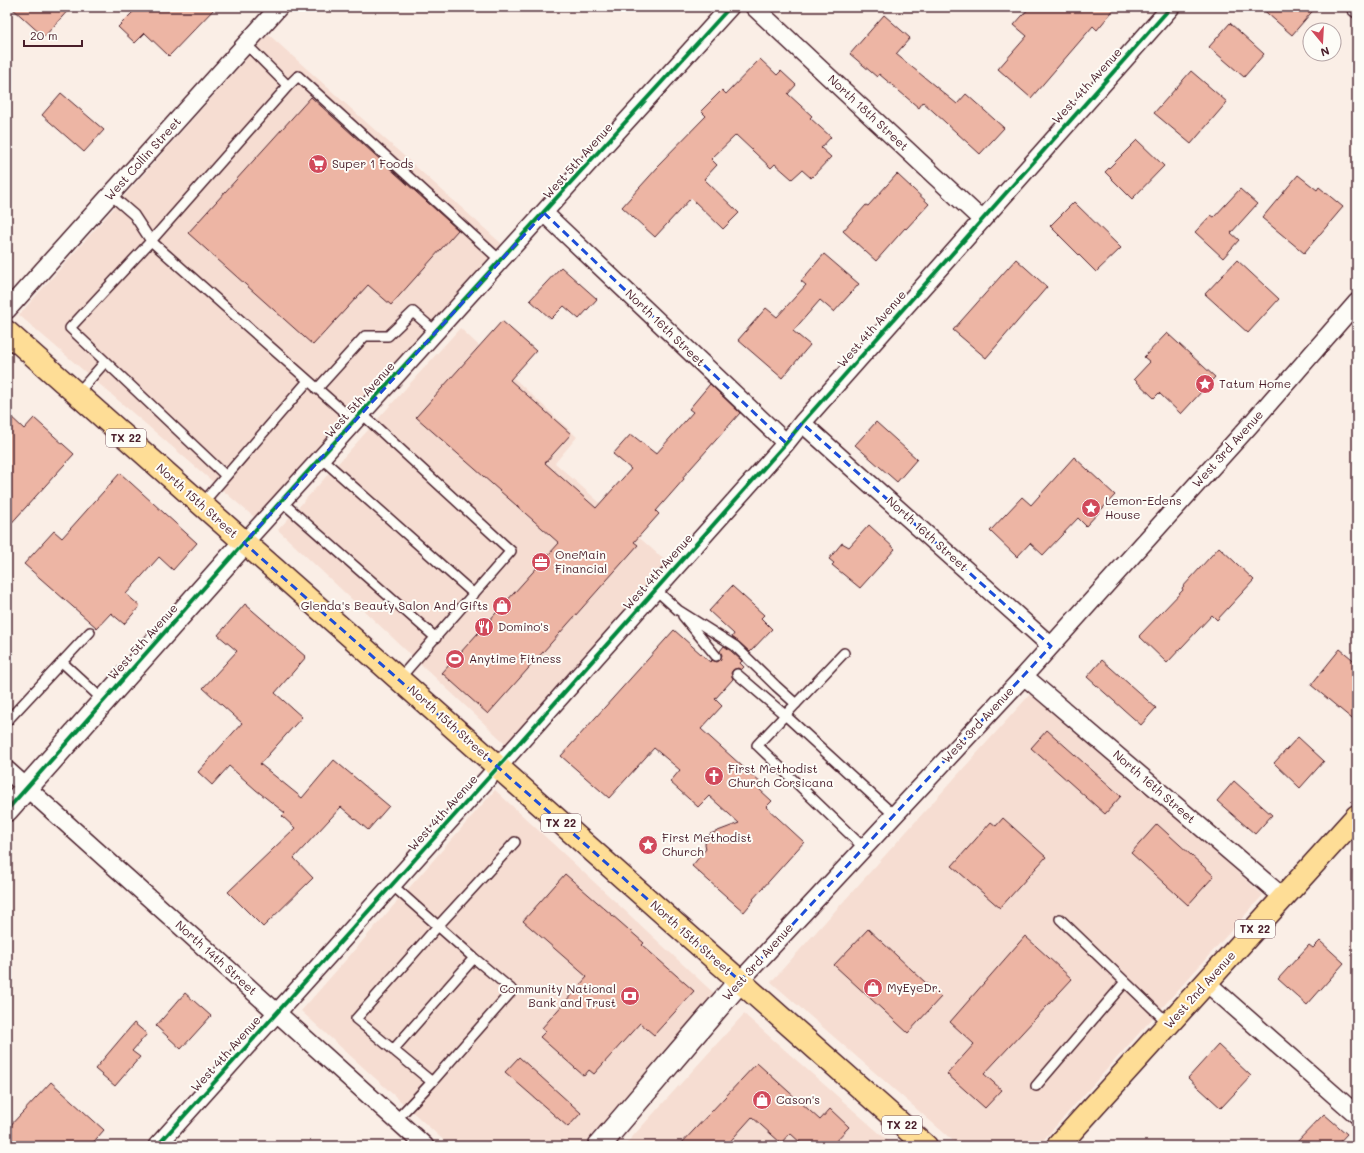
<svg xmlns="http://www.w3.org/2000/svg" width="1364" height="1153" viewBox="0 0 1364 1153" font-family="Mali,sans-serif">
	<rect width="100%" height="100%" fill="#faeee6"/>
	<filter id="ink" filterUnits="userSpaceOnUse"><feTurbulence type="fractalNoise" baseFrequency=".025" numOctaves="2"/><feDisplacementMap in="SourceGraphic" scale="8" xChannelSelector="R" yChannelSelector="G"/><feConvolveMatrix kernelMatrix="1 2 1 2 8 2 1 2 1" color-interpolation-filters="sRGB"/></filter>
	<g filter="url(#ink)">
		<!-- built -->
		<path fill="#f6ddd2" d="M268,34l235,211 -248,273 -236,-203z
			M460,328l117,109 -22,26 114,101 -162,181 -229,-215z
			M1034,690l229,205 -225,251h-79l-188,-164z
			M495,790l224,208 -137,148h-132l-149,-135z
			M744,1014l150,132h-270z"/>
		<!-- building -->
		<path fill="#edb5a4" stroke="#4a1f2b" d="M11,7h60l-27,30z
			M138,7h78l-47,49 -24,-23 -10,10 -17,-16z
			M1030,7h86l-19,23 -4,-4 -62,72 -33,-29 29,-33 -13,-11z
			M1260,7h56l-24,28z
			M884,15l26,23 -14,16 61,50 9,-10 38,34 -24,26 -57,-52 -4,6 -40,-34 -2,3 -27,-23z
			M1230,23l34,31 -20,23 -35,-30z
			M760,59l17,16 4,-4 15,14 -8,9 24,22 -2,2 21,19 -10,11 10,9 -20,21 -9,-8 -10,9 -17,-15 -4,4 -35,-33 -25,24 6,6 -13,14 35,34 -16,16 -32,-31 -36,39 -33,-30 36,-40 -1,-1 49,-50 -5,-5 21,-21 4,4z
			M1191,71l36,31 -36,42 -37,-31z
			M61,93l43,37 -20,22 -42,-37z
			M311,97l147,133 -67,75 -23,-20 -55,60 -125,-112z
			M1137,140l27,26 -32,33 -27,-27z
			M897,174l32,30 -23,25 -1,-1 -29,33 -33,-30 23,-26 2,1z
			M1298,175l19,15 2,-3 24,20 -39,46 -42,-35z
			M1240,189l17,15 -26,29 8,7 -16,18 -28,-26 16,-17 3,2z
			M1074,202l47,46 -25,24 -46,-46z
			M824,254l35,30 -25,28 -14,-12 -27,31 17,14 -28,33 -44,-38 28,-32 11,9 29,-32 -5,-4z
			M1016,259l31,28 -61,71 -33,-28z
			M1237,260l42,39 -31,34 -43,-39z
			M561,267l36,32 -18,20 -15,-13 -13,13 -21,-19z
			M502,321l34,30 -26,29 61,54 -26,29 51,45 35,-39 -18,-15 18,-20 25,20 37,-42 -4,-3 21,-25 30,29 -57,64 1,2 -28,32 3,3 -25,28 4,3 -150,169 -46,-41 117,-130 -143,-126z
			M1167,333l48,44 -34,37 -22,-21 -5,5 -20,-19 16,-17 -6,-5z
			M7,413l17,16 10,-11 40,36 -67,74z
			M876,422l41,37 -20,23 -42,-37z
			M1074,457l41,38 -29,31 -8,-8 -35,37 -13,-12 -13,14 -27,-26 32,-34 9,8z
			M120,473l77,70 -24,27 -14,-13 -33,37 14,12 -16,18 -13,-11 -14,15 -73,-64 30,-33 8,7z
			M869,525l26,24 -35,39 -28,-23 2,-2 -5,-4 13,-16 7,4z
			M1219,547l35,33 -37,40 -5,-5 -45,48 -28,-27 44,-46 -1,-2z
			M732,586l32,29 -3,3 11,11 -22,23 -11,-10 -7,-5 2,-3 -25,-23z
			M245,604l61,53 -31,36 27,24 -42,47 42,34 32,-38 55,46 -21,24 -27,-23 -47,51 19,20 -50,49 -35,-35 67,-64 -13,-12 3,-3 -29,-23 -27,-24 -17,19 -14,-13 44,-49 -39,-35 34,-37 -19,-16z
			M674,630l36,32 2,-2 5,2 3,-2 2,-5 -2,-4 4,-5 7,5 11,10 -2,2 4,4 -3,3 -3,-2 -5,2 -2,3 2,6 -18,20 7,7 -21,23 62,56 -4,4 13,12 -6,6 38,35 -51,57 1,1 -10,12 -52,-46 14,-17 -1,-5 1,-6 4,-4 29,-11 -30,-27 -11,11 -28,-25 10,-12 -26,-22 -45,50 -48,-42z
			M1340,649l17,14v60l-46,-38z
			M1102,660l54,48 -15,17 -54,-48z
			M1047,730l74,66 -16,18 -74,-66z
			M1298,737l26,24 -24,27 -26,-25z
			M1234,781l38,34 -17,19 -38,-33z
			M1003,818l43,39 -46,51 -48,-42 39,-44 5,4z
			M1157,824l57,52 -26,29 -57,-52z
			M565,874l79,69 -2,2 52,46 -40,44 -14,-12 -46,51 -5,-4 -5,6 -44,-39 6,-6 -4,-3 45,-51 -64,-56z
			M868,929l73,68 -33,36 -74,-68z
			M1025,936l47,43 -88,95 18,16 -17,18 -38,-34 27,-30 -24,-22z
			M1320,941l24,22 -37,42 -29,-26 31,-34 4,3z
			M185,993l26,23 -30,33 -25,-23z
			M134,1023l13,11 -15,17 8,6 -25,29 -20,-17z
			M1218,1045l33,31 -30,32 -33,-30z
			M519,1057l62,56 -13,14 -63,-55z
			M757,1063l63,57 10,-11 19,18 -18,19h-27l-14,-13 -9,10 -29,-26 -26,29h-47z
			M51,1082l53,48 -14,16h-83v-17z
			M1324,1114l23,20 -11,12h-43z"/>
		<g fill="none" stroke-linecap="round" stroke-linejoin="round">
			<defs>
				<path id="lane" d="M288,86l10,-10 203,185
					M111,195l23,20 17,26 203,180
					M317,389l48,-53h23l25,-24 23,20
					M77,394l28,-32
					M361,413l150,138 -112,128
					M321,458l153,136
					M226,476l-156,-148 81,-87 137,-155 -42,-42
					M281,501l155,137
					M201,505l107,-124
					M656,590l22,20 57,36 41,40 20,18
					M683,616l33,40
					M844,653l-87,92 107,103
					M62,662l42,39
					M737,674l48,41 109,100
					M7,721l83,-89
					M392,885l46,41 -82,93 76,63 -36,38
					M1060,919l109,105
					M474,958l-36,-32 77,-84
					M393,1050l81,-92 37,31v3l-79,90
					M1036,1086l89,-104"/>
				<path id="street" d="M754,7l228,213
					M1355,7l2,2
					M544,213l242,230
					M7,310l272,-303
					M802,423l249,223
					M244,543l486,-536
					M1024,676l260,222
					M7,770l418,376
					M740,981l284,-305 226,-251 107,-123
					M1207,983l150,132
					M157,1146l341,-379 288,-324 16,-20 369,-416"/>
				<path id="secondary" d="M7,810l237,-267
					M599,1146l141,-165"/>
				<path id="primary" d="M7,332l919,814
					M1058,1146l299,-330"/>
			</defs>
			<!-- lane casing -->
			<use href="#lane" stroke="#4a1f2b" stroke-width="12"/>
			<!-- street casing -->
			<use href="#street" stroke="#4a1f2b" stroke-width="20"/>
			<!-- secondary casing -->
			<use href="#secondary" stroke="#4a1f2b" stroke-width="25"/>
			<!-- primary casing -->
			<use href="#primary" stroke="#4a1f2b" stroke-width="25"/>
			<!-- lane -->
			<use href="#lane" stroke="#fdfcf7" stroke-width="9"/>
			<!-- street -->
			<use href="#street" stroke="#fdfcf7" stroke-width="17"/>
			<!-- secondary -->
			<use href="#secondary" stroke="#fdfcf7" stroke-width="22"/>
			<!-- primary -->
			<use href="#primary" stroke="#fedd96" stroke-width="22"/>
			<defs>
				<path id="cycleway" d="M7,810l274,-309 449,-494
					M157,1146l341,-379 288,-324 16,-20 369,-416"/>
			</defs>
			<!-- cycleway casing -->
			<use href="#cycleway" stroke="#fdfcf7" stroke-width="6"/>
			<!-- cycleway -->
			<use href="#cycleway" stroke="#00873e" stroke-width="4"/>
		</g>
	</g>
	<!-- marked area -->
	<path fill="none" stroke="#1d4ed8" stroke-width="3" stroke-dasharray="8 5" stroke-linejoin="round" d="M544,213l242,230 16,-20 249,223 -311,335 -496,-438z"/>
	<!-- icons -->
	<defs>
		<symbol id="supermarket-disc" viewBox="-11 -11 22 22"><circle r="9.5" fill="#d1495b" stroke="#fdfcf7"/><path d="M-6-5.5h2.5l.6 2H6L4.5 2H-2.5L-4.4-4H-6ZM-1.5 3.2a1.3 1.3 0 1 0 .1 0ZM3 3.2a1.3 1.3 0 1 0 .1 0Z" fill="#fff"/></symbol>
		<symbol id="sight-disc" viewBox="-11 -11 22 22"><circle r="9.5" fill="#d1495b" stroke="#fdfcf7"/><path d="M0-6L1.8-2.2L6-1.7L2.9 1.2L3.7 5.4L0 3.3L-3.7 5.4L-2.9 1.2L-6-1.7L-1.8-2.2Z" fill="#fff"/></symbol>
		<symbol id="office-disc" viewBox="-11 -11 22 22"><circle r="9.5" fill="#d1495b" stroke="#fdfcf7"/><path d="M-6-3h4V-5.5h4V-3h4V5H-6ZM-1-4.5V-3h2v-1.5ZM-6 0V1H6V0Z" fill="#fff"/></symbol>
		<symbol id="shop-disc" viewBox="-11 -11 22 22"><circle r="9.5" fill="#d1495b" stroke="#fdfcf7"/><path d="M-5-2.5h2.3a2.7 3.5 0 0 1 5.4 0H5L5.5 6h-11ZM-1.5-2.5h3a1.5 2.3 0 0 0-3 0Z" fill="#fff"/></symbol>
		<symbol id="restaurant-disc" viewBox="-11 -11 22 22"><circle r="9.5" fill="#d1495b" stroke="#fdfcf7"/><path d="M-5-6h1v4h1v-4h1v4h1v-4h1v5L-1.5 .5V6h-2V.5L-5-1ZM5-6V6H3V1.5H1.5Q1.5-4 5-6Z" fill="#fff"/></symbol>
		<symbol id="stadium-disc" viewBox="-11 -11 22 22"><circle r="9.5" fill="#d1495b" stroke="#fdfcf7"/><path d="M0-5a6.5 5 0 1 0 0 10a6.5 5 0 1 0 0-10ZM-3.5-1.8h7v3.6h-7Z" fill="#fff"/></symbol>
		<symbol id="church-disc" viewBox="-11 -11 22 22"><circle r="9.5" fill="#d1495b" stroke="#fdfcf7"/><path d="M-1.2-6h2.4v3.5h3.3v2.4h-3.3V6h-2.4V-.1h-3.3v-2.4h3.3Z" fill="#fff"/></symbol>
		<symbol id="bank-disc" viewBox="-11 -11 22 22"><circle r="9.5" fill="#d1495b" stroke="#fdfcf7"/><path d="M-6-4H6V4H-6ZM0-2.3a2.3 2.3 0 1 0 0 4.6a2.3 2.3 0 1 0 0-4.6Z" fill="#fff"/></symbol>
	</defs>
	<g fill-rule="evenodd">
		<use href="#supermarket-disc" x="307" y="153" width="22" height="22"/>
		<use href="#sight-disc" x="1194" y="373" width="22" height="22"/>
		<use href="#sight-disc" x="1080" y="497" width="22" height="22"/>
		<use href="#office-disc" x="530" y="551" width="22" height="22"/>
		<use href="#shop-disc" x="491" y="595" width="22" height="22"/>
		<use href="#restaurant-disc" x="473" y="616" width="22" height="22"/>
		<use href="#stadium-disc" x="444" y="648" width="22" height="22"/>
		<use href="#church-disc" x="703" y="765" width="22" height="22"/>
		<use href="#sight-disc" x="637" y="834" width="22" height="22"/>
		<use href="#shop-disc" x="862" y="977" width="22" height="22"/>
		<use href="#bank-disc" x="619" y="985" width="22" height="22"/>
		<use href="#shop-disc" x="751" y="1089" width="22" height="22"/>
	</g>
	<g text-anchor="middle" stroke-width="4" stroke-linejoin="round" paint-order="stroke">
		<!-- shield labels -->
		<g fill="#fdfcf7" stroke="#806168" stroke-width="1">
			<rect x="106" y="429" width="40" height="18" rx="3"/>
			<rect x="541" y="814" width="40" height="18" rx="3"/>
			<rect x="1235" y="920" width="40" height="18" rx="3"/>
			<rect x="882" y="1116" width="40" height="18" rx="3"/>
		</g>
		<g font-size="11" font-weight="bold" fill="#4a1f2b">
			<text x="126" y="442">TX 22</text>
			<text x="561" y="827">TX 22</text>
			<text x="1255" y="933">TX 22</text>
			<text x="902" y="1129">TX 22</text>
		</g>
		<!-- street labels -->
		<g font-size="12" fill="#4a1f2b" stroke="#fdfcf7">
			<text transform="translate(1087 86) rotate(-48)" y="4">West 4th Avenue</text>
			<text transform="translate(868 113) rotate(43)" y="4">North 18th Street</text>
			<text transform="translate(143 159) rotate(-48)" y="4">West Collin Street</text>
			<text transform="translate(578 161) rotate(-48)" y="4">West 5th Avenue</text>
			<text transform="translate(665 328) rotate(44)" y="4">North 16th Street</text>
			<text transform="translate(872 329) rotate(-49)" y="4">West 4th Avenue</text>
			<text transform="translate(360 400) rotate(-48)" y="4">West 5th Avenue</text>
			<text transform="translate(1228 449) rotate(-48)" y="4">West 3rd Avenue</text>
			<text transform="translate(197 501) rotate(42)" y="4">North 15th Street</text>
			<text transform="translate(927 534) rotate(42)" y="4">North 16th Street</text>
			<text transform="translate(658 572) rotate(-48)" y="4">West 4th Avenue</text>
			<text transform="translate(143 642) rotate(-48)" y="4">West 5th Avenue</text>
			<text transform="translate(449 723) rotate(42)" y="4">North 15th Street</text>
			<text transform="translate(978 725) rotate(-47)" y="4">West 3rd Avenue</text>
			<text transform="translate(1154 787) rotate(41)" y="4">North 16th Street</text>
			<text transform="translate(443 813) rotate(-48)" y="4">West 4th Avenue</text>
			<text transform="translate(691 938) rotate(42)" y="4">North 15th Street</text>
			<text transform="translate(216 958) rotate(42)" y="4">North 14th Street</text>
			<text transform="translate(758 962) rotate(-48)" y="4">West 3rd Avenue</text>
			<text transform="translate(1200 990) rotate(-48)" y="4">West 2nd Avenue</text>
			<text transform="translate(226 1054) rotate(-48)" y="4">West 4th Avenue</text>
		</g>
		<!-- poi labels -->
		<g font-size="12" fill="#4a1f2b" stroke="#fdfcf7" text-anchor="start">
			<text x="332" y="168">Super 1 Foods</text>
			<text x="1219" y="388">Tatum Home</text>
			<text x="1105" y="505">Lemon-Edens<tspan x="1105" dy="14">House</tspan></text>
			<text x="555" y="559">OneMain<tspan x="555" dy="14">Financial</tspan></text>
			<text x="488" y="610" text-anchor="end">Glenda's Beauty Salon And Gifts</text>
			<text x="498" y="631">Domino's</text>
			<text x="469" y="663">Anytime Fitness</text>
			<text x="728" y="773">First Methodist<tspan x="728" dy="14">Church Corsicana</tspan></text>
			<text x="662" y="842">First Methodist<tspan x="662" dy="14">Church</tspan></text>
			<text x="887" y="992">MyEyeDr.</text>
			<text x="616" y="993" text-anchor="end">Community National<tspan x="616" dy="14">Bank and Trust</tspan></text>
			<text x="776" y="1104">Cason's</text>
		</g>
	</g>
	<!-- margin -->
	<rect width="1364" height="1153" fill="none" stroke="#fdfcf7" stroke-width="24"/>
	<rect x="12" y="12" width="1340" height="1129" fill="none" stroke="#4a1f2b" stroke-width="1.5" filter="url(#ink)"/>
	<!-- north arrow -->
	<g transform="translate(1322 42) rotate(162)"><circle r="19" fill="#fdfcf7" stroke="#b5a4a5"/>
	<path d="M0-3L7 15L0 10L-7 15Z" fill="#d1495b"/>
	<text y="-6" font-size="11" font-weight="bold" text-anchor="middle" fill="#4a1f2b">N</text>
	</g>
	<!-- scale -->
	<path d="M24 40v6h58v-6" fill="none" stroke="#4a1f2b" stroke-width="2"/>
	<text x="30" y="40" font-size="12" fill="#4a1f2b" stroke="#fdfcf7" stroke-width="3" paint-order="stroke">20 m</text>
</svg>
